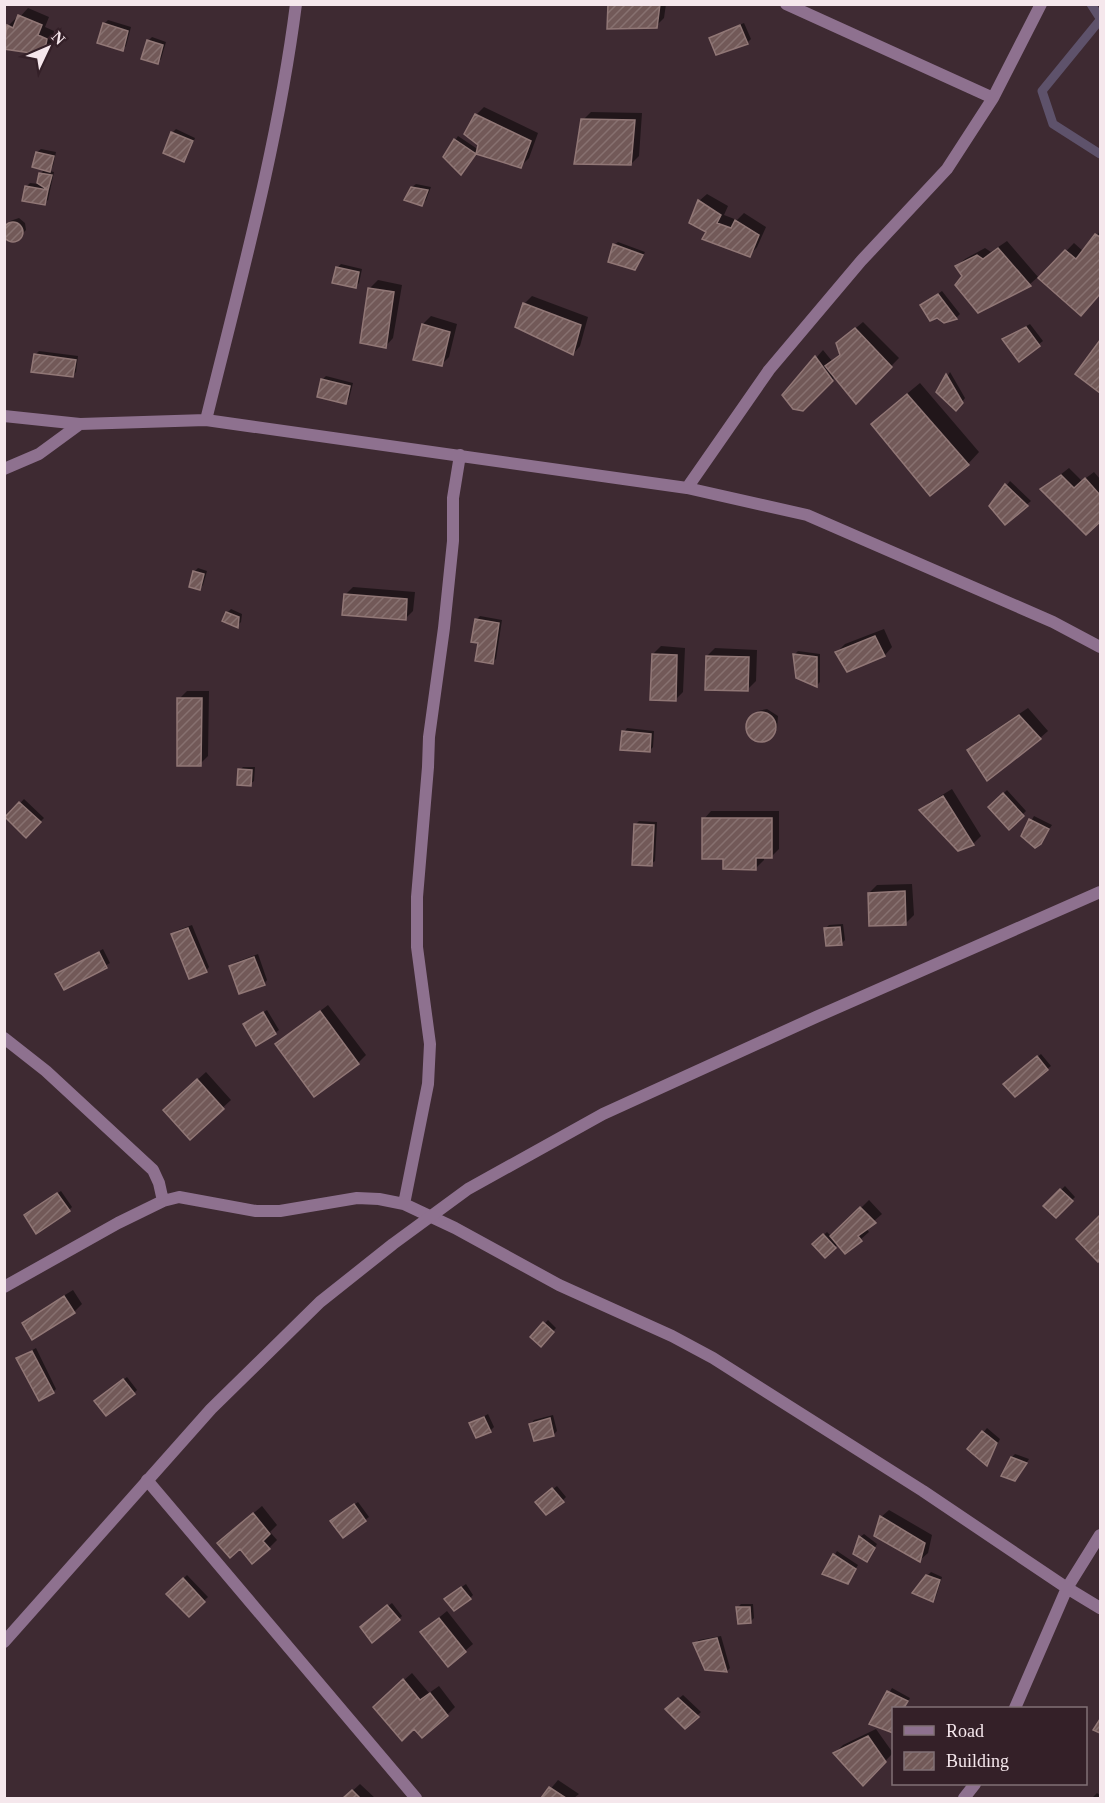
<svg xmlns="http://www.w3.org/2000/svg" width="1105" height="1803" viewBox="0 0 1105 1803" font-family="Georgia,serif">
	<defs>
		<pattern id="building-hatch" width="6" height="6" patternUnits="userSpaceOnUse" patternTransform="scale(1.5)"><rect width="6" height="6" fill="#725958"/><path d="M-1 1l2-2M0 6l6-6M5 7l2-2" fill="none" stroke="#877170"/></pattern>
	</defs>
	<rect width="100%" height="100%" fill="#3e2a32"/>
	<!-- shadow -->
	<path fill="#0007" d="M610,4h56l-2,14 -8,8z
		M28,8l21,9 -4,10 9,4 -2,14 -8,8 -36,-27 8,-8 2,1z
		M108,20l23,7 -5,19 -4,4 -18,-26z
		M744,23l7,16 -4,4 -37,-5 4,-3z
		M152,37l14,5 -5,17 -4,3 -9,-21z
		M484,107l54,26 -9,25 -8,8 -44,-13 -13,17 -19,-14 13,-20 21,14 -3,-35z
		M591,112l51,1 -3,43 -8,8 -48,-44z
		M176,129l19,9 -8,19 -3,3 -12,-27z
		M41,149l15,3 -3,14 -4,5 5,1 -6,28 -3,3 -18,-17 3,-3 9,1 1,-10 5,-5 -8,-17z
		M416,184l15,3 -5,13 -4,4 -10,-17z
		M707,194l21,12 -4,9 13,5 7,-7 22,14 -9,20 -7,8 -42,-23 -9,-31z
		M19,218l6,5 1,7 -11,11 -6,-1 -5,-4v-8l6,-7z
		M1100,231v62l-11,13 -49,-28 34,-35 10,9z
		M1007,241l31,36 -8,7 -51,27 -15,-35 -7,-10 8,-7 20,-11 6,4z
		M618,242l27,10 -7,12 -24,-19z
		M341,264l21,5 -3,14 -3,4 -19,-19z
		M378,280l24,5 -9,53 -7,8 -16,-58z
		M942,291l18,23 -3,3 -13,4 -18,-19z
		M532,296l56,21 -8,29 -7,8 -49,-50z
		M431,316l26,8 -8,33 -8,8 -26,-6 8,-35z
		M863,322l36,36 -43,44 -20,-26 -34,33 14,-51 7,-8 9,11 9,-7 -3,-11z
		M1030,324l13,17 -24,19 -15,-21z
		M1100,342v49l-23,-17z
		M39,351l39,5 -2,16 -3,4 -38,-21z
		M950,372l15,26 -5,7 -22,-13z
		M326,376l27,7 -4,16 -3,4 -24,-23z
		M920,383l59,69 -11,12 -83,-52z
		M1069,468l13,13 12,-9 6,7v41l-14,13 -44,-44z
		M1010,481l21,20 -26,22 -14,-17z
		M198,568l9,3 -4,14 -4,4 -5,-17z
		M353,587l62,5 -2,19 -8,8 -60,-24z
		M231,609l11,5 -1,8 -4,4 -10,-13z
		M480,616l22,4 -6,39 -4,4 -12,-21 -4,-22z
		M884,629l8,18 -7,8 -37,15 -11,-18 8,-8z
		M661,646l24,2 -2,44 -7,7 -23,-45z
		M715,648l42,2 -1,31 -8,8 -41,-33z
		M798,651l22,3v28l-3,3 -23,-30z
		M187,691h22l-1,65 -8,8 -21,-65z
		M1028,708l20,23 -8,7 -71,12 8,-8z
		M767,709l11,7 -1,13 -11,10 -13,-1 -5,-7v-9l10,-11z
		M627,728l27,3 -1,16 -4,4 -25,-19z
		M243,767h12l-1,14 -4,3 -10,-14z
		M952,789l29,47 -8,8 -52,-34 8,-7z
		M1007,790l19,21 -17,17 -19,-21z
		M24,799l20,19 -18,18 -19,-19z
		M711,811h68v38l-8,8h-7v3l-8,8 -31,-10 -21,-39z
		M1034,816l18,9 -12,18 -17,-8z
		M639,821l18,1 -2,39 -4,3 -15,-40z
		M912,884l2,31 -8,8 -37,-30 8,-8z
		M843,924l2,16 -3,3 -17,-14 4,-4z
		M192,925l17,42 -3,4 -33,-37 3,-3z
		M103,949l7,14 -45,25 -8,-14z
		M258,954l9,26 -3,4 -33,-18 3,-3z
		M328,1005l38,50 -8,8 -81,-19z
		M267,1010l12,20 -4,3 -30,-9z
		M1041,1054l10,12 -4,3 -38,11z
		M206,1072l25,28 -40,37 -18,-35z
		M1065,1186l10,11 -19,19 -11,-10z
		M61,1191l11,16 -3,3 -40,2z
		M869,1200l13,14 -16,14 3,4 -23,20 -8,-8 -13,12 -11,-12 13,-12 5,5z
		M1100,1217v40l-2,3 -20,-21z
		M73,1290l9,14 -8,8 -51,11 8,-7z
		M548,1320l8,8 -15,17 -9,-8z
		M36,1348l20,41 -3,3 -35,-34z
		M127,1377l10,13 -3,3 -34,5z
		M488,1414l6,13 -4,4 -19,-7z
		M553,1415l4,16 -3,3 -23,-10 3,-4z
		M987,1428l13,11 -13,25 -18,-15z
		M1015,1454l14,5 -11,17 -6,-19z
		M557,1486l9,11 -3,3 -23,-1z
		M358,1502l11,15 -4,3 -29,-2z
		M262,1506l15,19 -7,7 7,8 -8,8 -42,-13z
		M889,1510l43,25 -4,18 -8,7 -39,-43z
		M864,1534l13,10 -10,16 -7,-23z
		M837,1551l21,14 -11,17 -23,-9z
		M931,1572l11,5 -6,20 -4,3 -5,-24z
		M187,1575l21,22 -19,18 -21,-21z
		M466,1584l7,11 -3,3 -20,-3z
		M392,1603l10,13 -3,3 -34,5z
		M741,1604h12l1,14 -4,4 -12,-15z
		M447,1611l26,33 -8,7 -35,-26z
		M721,1636l9,32 -3,3 -32,-28 4,-3z
		M412,1673l17,20 10,-7 16,21 -8,8 -64,-16z
		M892,1688l18,10 -5,10h-11l-2,23 -21,-8z
		M683,1695l18,17 -16,15 -15,-21z
		M876,1729l17,24 -30,31 -28,-31 8,-8z
		M558,1780l21,14 -5,4h-31z
		M360,1784l15,14h-30z
		M1097,1793l3,2v3h-8z"/>
	<g fill="none" stroke-linecap="round" stroke-linejoin="round">
		<!-- stream -->
		<path stroke="#5e526b" stroke-width="9" d="M1091,4l9,14
			M1100,20l-58,71 11,33 47,30"/>
	</g>
	<!-- building -->
	<path fill="url(#building-hatch)" stroke="#917776" stroke-width="1.5" d="M608,4h52l-3,24 -50,1z
		M18,15l24,10 -4,10 9,4 -3,16 -40,-6 3,-24 6,3z
		M103,23l25,8 -5,20 -26,-8z
		M740,25l8,19 -32,11 -7,-17z
		M147,40l16,5 -5,19 -17,-5z
		M475,114l56,27 -10,27 -45,-14 2,-9 -14,-11z
		M581,119l54,1 -4,45 -57,-1z
		M171,132l22,9 -9,21 -21,-9z
		M454,139l22,15 -15,21 -18,-18z
		M36,152l18,4 -4,16 -18,-5z
		M39,173l13,2 -4,15 -11,-7z
		M25,186l23,4 -3,15 -23,-4z
		M411,187l17,3 -6,16 -18,-6z
		M698,200l23,15 -4,8 14,5 4,-8 24,15 -9,22 -48,-18 4,-7 -17,-9z
		M3 232a10 10 0 1 1 20 0a10 10 0 1 1-20 0Z
		M1095,234l5,3v57l-19,22 -43,-38 27,-28 11,9z
		M613,244l30,11 -8,15 -27,-8z
		M998,248l33,38 -53,27 -23,-28 7,-9 -7,-10 22,-11 6,4z
		M336,267l23,5 -3,16 -24,-5z
		M368,288l26,4 -8,56 -26,-5z
		M938,294l19,25 -13,4 -7,-5 -7,3 -10,-16z
		M523,303l58,22 -8,30 -58,-28z
		M422,324l28,8 -8,34 -29,-6z
		M1026,327l14,19 -21,16 -17,-23z
		M855,328l37,39 -36,37 -31,-38 15,-11 -4,-12z
		M1100,340v53l-25,-19z
		M34,354l42,6 -3,17 -42,-5z
		M815,356l18,25 -30,30 -10,-2 -11,-14z
		M946,374l17,29 -7,8 -20,-19z
		M321,379l29,7 -4,18 -29,-7z
		M907,394l62,71 -39,31 -59,-72z
		M1061,475l13,13 11,-10 15,17v27l-14,13 -46,-46z
		M1005,484l23,22 -23,19 -16,-19z
		M193,571l11,3 -4,16 -11,-3z
		M344,594l63,5 -1,21 -64,-5z
		M226,612l13,5 -1,11 -16,-7z
		M475,619l24,4 -6,41 -18,-3 3,-18 -7,-1z
		M875,636l10,20 -38,16 -12,-20z
		M652,654l25,1 -1,46 -26,-1z
		M793,654l24,3v30l-21,-9z
		M706,656l43,1 -1,34 -43,-1z
		M177,698h25l-1,68h-24z
		M746 727a15 15 0 1 1 30 0a15 15 0 1 1-30 0Z
		M1019,715l22,24 -54,42 -20,-31z
		M622,731l29,3 -1,18 -30,-2z
		M238,769l14,1 -1,16 -14,-1z
		M1003,793l21,23 -15,14 -21,-23z
		M943,796l31,49 -16,6 -39,-41z
		M19,802l22,20 -15,16 -21,-21z
		M702,818h70v40h-16v12l-33,-1v-10h-21z
		M1029,819l20,10 -8,15 -6,4 -14,-12z
		M634,824l20,1 -2,41 -20,-1z
		M905,891l1,34 -37,1 -1,-33z
		M840,927l2,18 -16,1 -2,-18z
		M188,928l19,44 -18,7 -18,-45z
		M99,952l8,16 -43,22 -9,-16z
		M254,957l11,28 -26,9 -10,-28z
		M320,1011l39,53 -45,33 -39,-53z
		M263,1012l13,22 -20,12 -13,-22z
		M1037,1056l11,14 -33,27 -12,-13z
		M197,1079l27,30 -34,31 -27,-30z
		M1060,1189l13,12 -17,17 -13,-12z
		M57,1193l13,18 -34,23 -12,-19z
		M860,1207l16,16 -18,13 4,5 -17,13 -15,-18z
		M1100,1215v44l-2,3 -22,-23z
		M823,1234l13,14 -11,10 -13,-14z
		M64,1296l11,17 -43,27 -10,-17z
		M543,1322l11,10 -13,15 -11,-10z
		M32,1351l22,42 -15,8 -23,-43z
		M123,1379l12,15 -29,22 -12,-15z
		M484,1417l7,15 -15,6 -7,-15z
		M550,1418l4,18 -20,5 -5,-17z
		M982,1431l15,12 -10,23 -20,-17z
		M1011,1457l16,6 -12,18 -14,-5z
		M552,1488l12,14 -18,13 -11,-13z
		M354,1504l12,17 -23,17 -13,-17z
		M253,1513l17,21 -7,7 7,8 -18,15 -12,-15 -10,9 -13,-15z
		M880,1516l45,27 -5,19 -46,-26z
		M859,1536l16,12 -8,14 -14,-8z
		M833,1554l23,15 -8,15 -26,-10z
		M926,1575l14,5 -7,22 -21,-9z
		M183,1578l22,24 -16,15 -23,-23z
		M461,1587l10,12 -17,12 -10,-12z
		M387,1605l13,15 -28,23 -12,-16z
		M736,1607h14l1,16 -13,1z
		M439,1618l27,34 -18,15 -28,-35z
		M717,1638l10,34 -22,-2 -12,-27z
		M403,1679l17,21 10,-7 18,23 -26,22 -8,-9 -12,12 -29,-34z
		M887,1691l21,10 -4,7h-10l-1,25 -24,-9z
		M678,1698l21,19 -14,12 -20,-20z
		M1100,1719v14l-7,-3z
		M868,1736l18,26 -23,24 -30,-33z
		M549,1787l17,11h-25z
		M352,1790l8,8h-17z"/>
	<g fill="none" stroke-linecap="round" stroke-linejoin="round">
		<!-- minor -->
		<path stroke="#8e718f" stroke-width="12" d="M786,4l207,94
			M4,416l76,8 126,-4 481,68 120,27 246,107 47,25
			M206,420c34,-138 72,-275 90,-416
			M4,469l35,-15 41,-30
			M687,488l82,-118 92,-109 86,-92 46,-71 48,-94
			M4,1038l42,33 107,99 6,13 4,18
			M404,1204l24,-120 2,-40 -13,-97v-50l11,-130 1,-30 15,-109 9,-87v-43l7,-43
			M4,1287l114,-64 45,-22 16,-4 77,14h24l77,-13 22,1 25,5 51,24 104,57 113,51 41,22 210,133 144,97 33,20
			M147,1480l269,318
			M1015,1708l52,-120 33,-53
			M964,1798l11,-14"/>
		<!-- tertiary -->
		<path stroke="#8e718f" stroke-width="12" d="M4,1642l207,-233 109,-107 73,-58 75,-55 135,-75 213,-97 284,-125"/>
	</g>
	<!-- border -->
	<rect width="1105" height="1803" fill="none" stroke="#f5e7ec" stroke-width="12"/>
	<!-- legend -->
	<rect x="892" y="1707" width="195" height="78" fill="#342028" stroke="#817076" stroke-width="1.5"/>
	<rect x="904" y="1726" width="30" height="9" fill="#8e718f" stroke="#817076" stroke-width="1.5"/>
	<text x="946" y="1737" font-size="18" fill="#f5e7ec">Road</text>
	<rect x="904" y="1752" width="30" height="18" fill="url(#building-hatch)" stroke="#817076" stroke-width="1.5"/>
	<text x="946" y="1767" font-size="18" fill="#f5e7ec">Building</text>
	<!-- north arrow -->
	<g transform="translate(48 48) rotate(46)" stroke="#342028" stroke-width="4.5" paint-order="stroke">
	<path d="M0-4.5L10 22L0 15L-10 22Z" fill="#f5e7ec"/>
	<text y="-9" font-size="16" font-weight="bold" text-anchor="middle" fill="#f5e7ec">N</text>
	</g>
</svg>
